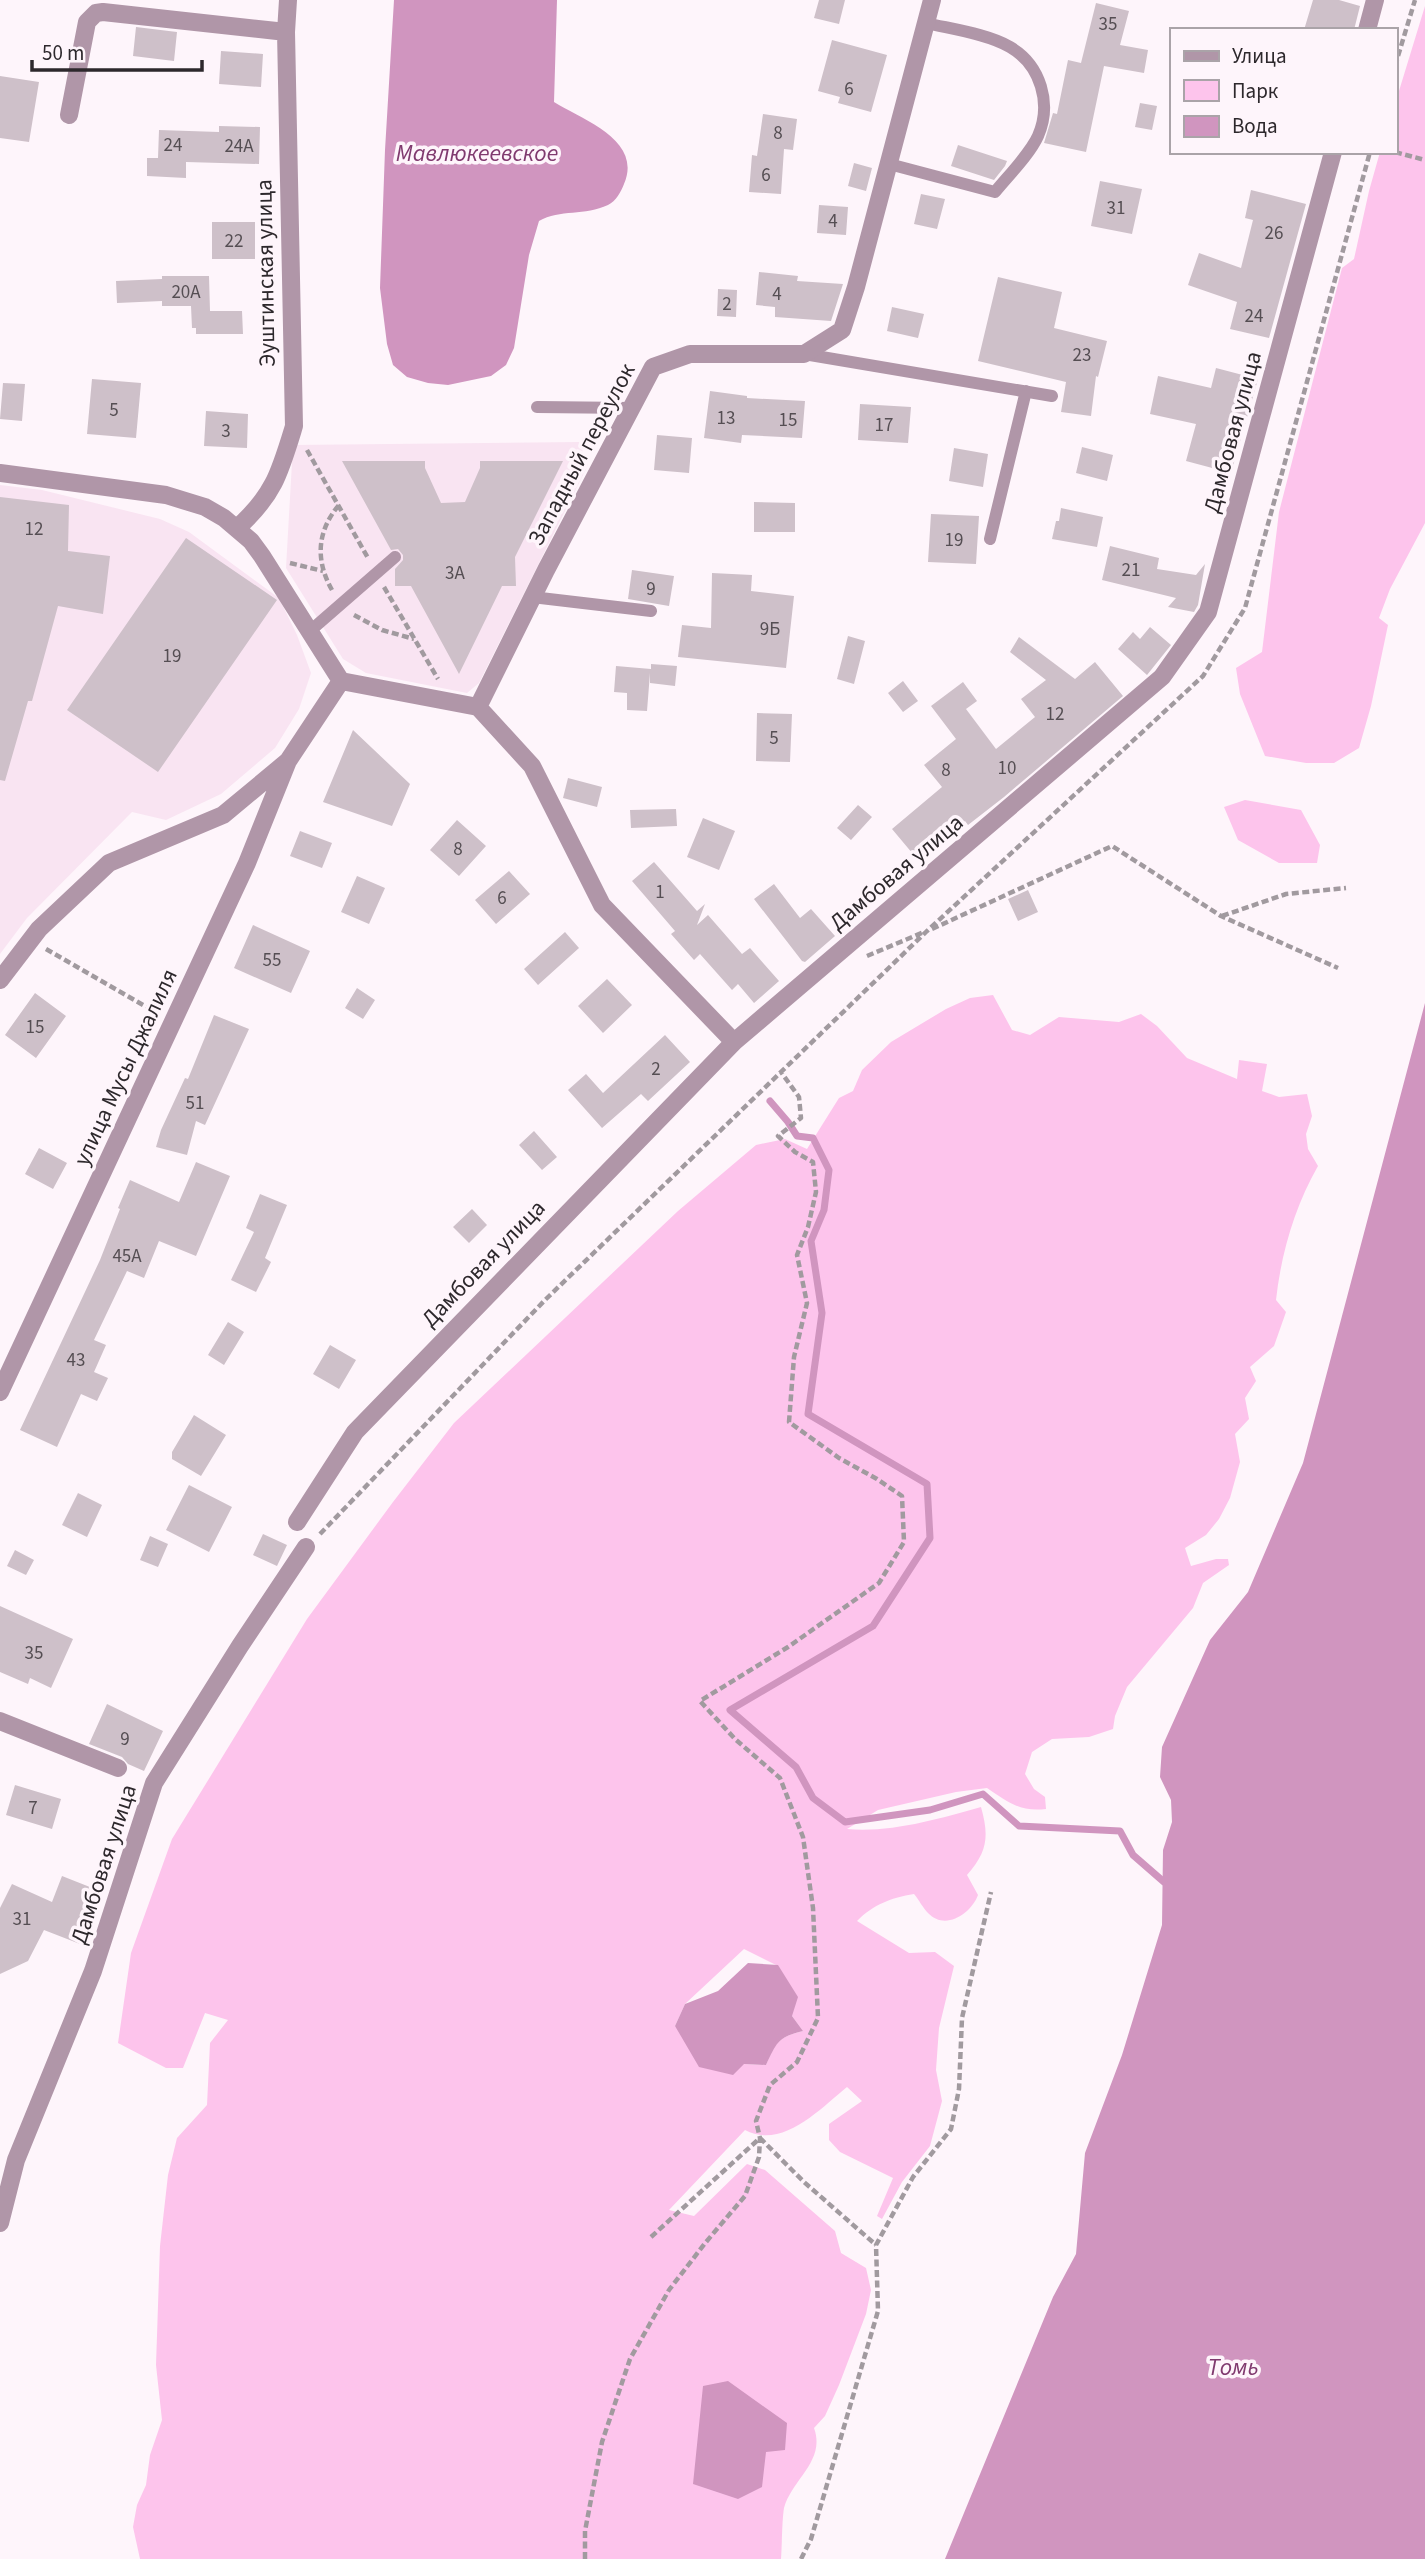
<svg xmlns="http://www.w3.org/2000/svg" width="1425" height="2559" viewBox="0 0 1425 2559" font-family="'Source Sans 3',sans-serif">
	<rect width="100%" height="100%" fill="#fef5fb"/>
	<!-- built -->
	<path fill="#f9e4f2" d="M579,442l9,23 -109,218 -12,10 -101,-20 -23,-14 -57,-91 7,-123z
		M0,485l42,5 118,29 29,13 90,66 18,37 14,38 -12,36 -24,39 -54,46 -55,26 -34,-8 -105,106 -27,36z"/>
	<!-- green -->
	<path fill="#fdc4ec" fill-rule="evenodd" d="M1425,6v517l-35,66 -11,29 9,7 -17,81 -12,42 -25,15h-28l-41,-7 -25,-62 -4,-26 26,-16 17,-140 63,-244 12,-9 15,-68 11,-39h15v-48z
		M1245,800l56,10 19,35 -3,18h-38l-41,-23 -14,-33z
		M993,995l19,35 18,5 29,-18 60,5 22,-8 16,12 30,32 50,21 2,-19 28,4 -5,27 17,6 28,-3 5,22 -6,18 2,15 10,17c-23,40 -37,88 -42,134l10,12 -12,34 -24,21 6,14 -11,17 4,21 -14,15 5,28 -10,36 -11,21 -13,16 -21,13 6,18 25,-7h12l1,6 -26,18 -10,25 -66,79 -12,29 -2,13 -24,8 -37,2 -20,13 -7,22 9,15 11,8 1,12c-27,3 -38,-7 -59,-21l-31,4 -78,18 -31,19c43,4 92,-10 134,-22 8,29 7,44 -14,68l11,20c-7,19 -33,36 -50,18 -5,-5 -9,-13 -14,-19 -23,4 -40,10 -57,27l52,32 26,-1 19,14 -15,62 -3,42 6,31 -12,45 -28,36 -20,37 -5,-3 16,-38 -53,-26 -11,-12v-16l33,-23 -15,-14c-27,22 -65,63 -102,43l-76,80 25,6 53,-52 18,6 70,61 6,22 25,15 5,22 -5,24 -27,71 -14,31 -11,12c12,33 -22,51 -30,80 -2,12 -2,37 -3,51h-641l-7,-32 4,-22 9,-20 4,-30 12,-35 -6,-55 4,-119 8,-71 9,-37 30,-33 3,-62 18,-23 -23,-7 -22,55h-17l-48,-25 13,-90 41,-114 135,-220 86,-117 61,-79 224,-212 78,-66 29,-6 22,10 32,-51 14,-7 9,-21 29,-28 55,-33 24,-11zM744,1949l34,17 14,50 11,15c-25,6 -27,11 -37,34l-22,-1 -69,-38 10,-22z"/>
	<!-- water -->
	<path fill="#d095bf" d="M394,0h163l-3,102c29,18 89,38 70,82 -3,8 -8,17 -16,21 -23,11 -48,4 -69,16l-10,34 -15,93 -8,17 -15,11 -43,9 -20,-2 -21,-6 -14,-12 -6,-21 -7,-56 5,-138z
		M1425,1003v1556h-480l108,-262 23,-43 9,-101 37,-98 40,-130 1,-75 9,-28 -1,-22 -11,-23 2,-30 48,-107 38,-48 55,-129z
		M748,1963l30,2 20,32 -6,19 11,15c-25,6 -26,11 -37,34l-22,-1 -11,11 -34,-8 -24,-41 10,-22 33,-13z
		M728,2381l59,42 -2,27 -19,2 -4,35 -24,12 -45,-15 10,-98z"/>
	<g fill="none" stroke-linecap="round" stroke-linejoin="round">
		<!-- stream -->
		<path stroke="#d095bf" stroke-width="7" d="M770,1101l18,21 9,14 16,2 16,32 -5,40 -13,31 11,72 -14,101 119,70 3,54 -57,88 -143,84 66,57 17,31 32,24 85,-12 53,-16 36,32 101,5 13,24 31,27"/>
	</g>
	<!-- building -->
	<path fill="#cec0c9" d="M819,0h26l-6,24 -25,-6z
		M1313,0h26l21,6 -6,24h-50z
		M1096,3l33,8 -9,34 28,5 -4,23 -40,-7 -18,86 -42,-9 9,-30 4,1 11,-54 13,3z
		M136,27l41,5 -3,29 -41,-5z
		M832,40l55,15 -16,57 -33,-9 2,-6 -22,-6z
		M221,51l42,3 -2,33 -42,-3z
		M0,76l39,6 -10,60 -29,-4z
		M1140,103l17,3 -5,24 -17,-3z
		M763,114l34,5 -4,31 -9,-1 -3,45 -32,-2 3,-37 5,1z
		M219,126l41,1 -1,37 -73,-2v16l-39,-2v-18h11l1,-28 60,2z
		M958,145l49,16 -2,5 -11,14 -43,-14z
		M854,163l18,5 -6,23 -18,-5z
		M1100,181l42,8 -10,45 -41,-8z
		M1251,190l55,14 -37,134 -39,-9 7,-27 -49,-17 11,-32 42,15 12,-48 -8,-2z
		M921,194l24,5 -8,30 -23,-5z
		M819,205l29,2 -2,28 -29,-2z
		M212,222h43v37h-43z
		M759,272l39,4 -1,5 46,3 -12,37 -56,-4v-10l-19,-2z
		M162,276h47l1,35h32l1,23h-47v-6h-4l-1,-22h-29v-5l-45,2 -1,-22 46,-2z
		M998,277l64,15 -8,36 53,13 -9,36 -2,-1 -5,40 -30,-4 5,-30 -88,-21z
		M718,289l19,1 -1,27 -19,-1z
		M892,307l32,7 -6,24 -31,-7z
		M1216,368l42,11 -27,94 -45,-12 10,-37 -46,-10 8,-38 53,12z
		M92,379l49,4 -5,55 -49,-4z
		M3,383l22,1 -3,37 -22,-2z
		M710,391l37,5v2l58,3 -3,37 -60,-3 -1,8 -37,-5z
		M860,404l51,3 -3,36 -50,-3z
		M206,411l42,3 -1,34 -43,-2z
		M657,435l35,3 -3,35 -35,-3z
		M1082,447l31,8 -6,26 -31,-8z
		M954,448l34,6 -5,33 -34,-6z
		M342,461h83v7l16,35 24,-1 15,-34v-7h83l-48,96 1,29h-14l-43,88 -48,-88h-16v-17l8,-9v-5l-5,-6 -7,1z
		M0,497l69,8 -1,46 42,5 -7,58 -45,-8 -26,95h-4l-23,80 -5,-1z
		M754,502l41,1v29h-41z
		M1061,508l42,9 -6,30 -45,-8 4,-18h3z
		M931,514l48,2 -3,48 -48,-2z
		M186,538l91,62 -119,172 -91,-62z
		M1110,546l49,12 -2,11 39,6 9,-11 -7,41 -4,7 -26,-5 8,-9 -74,-18z
		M632,570l42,6 -5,30 -41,-7z
		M712,573l40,2 -1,16 43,5 -8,72 -108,-11 4,-32 29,3z
		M1150,627l21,18 -24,30 -29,-26 15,-17 7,7z
		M848,636l17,5 -11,43 -17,-5z
		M1019,637l56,42 20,-17 28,34 -119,101 -36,28 -3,-4 -47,39 -26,-31 50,-42 -18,-22 32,-26 -25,-33 32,-24 14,19 -11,8 30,40 39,-32 -14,-18 25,-19 -36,-28z
		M651,664l26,2 -2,20 -25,-3v-10l-3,38 -20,-1v-17l-13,-1 2,-26 35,3z
		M903,681l15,20 -15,11 -15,-19z
		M757,713l35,1 -2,48 -34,-1z
		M353,730l57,54 -18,42 -69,-24z
		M568,778l34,9 -5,20 -34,-9z
		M858,805l14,12 -21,23 -14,-12z
		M676,809l1,17 -46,2 -1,-18z
		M703,818l32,13 -16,39 -32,-13z
		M457,820l29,26 -27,30 -29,-26z
		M300,831l32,12 -10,25 -32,-12z
		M654,862l43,49 8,-7 -8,21 11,-10 34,39 8,-6 29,33 -25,22 -16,-19 -6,6 -32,-36 -6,6 -23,-26 4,-3 -43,-50z
		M509,871l21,23 -34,30 -21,-24z
		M357,876l28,12 -16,36 -28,-12z
		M774,884l26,34 11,-9 24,27 -30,26 -3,-1 -48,-62z
		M1028,890l10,22 -20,9 -10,-22z
		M253,925l57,26 -19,42 -57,-25z
		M565,932l14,16 -41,37 -14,-16z
		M607,979l25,26 -29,28 -25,-27z
		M357,988l18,12 -12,19 -18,-11z
		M35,993l31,23 -30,42 -31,-23z
		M214,1015l35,14 -44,96 -9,-4 -9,34 -31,-8 5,-17 24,-52 3,1z
		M665,1035l25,27 -42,39 -7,-7 -39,34 -34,-38 18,-16 17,19z
		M534,1131l23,26 -15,13 -23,-25z
		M39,1148l28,15 -14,26 -28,-15z
		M196,1162l34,14 -34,80 -37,-15 -15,37 -17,-7 -33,69 12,5 -12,27 14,6 -11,23 -16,-7 -24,53 -37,-17 80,-170 20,-51 -2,-1 12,-28 49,22z
		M260,1194l27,11 -22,53 6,4 -15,30 -25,-12 23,-48 -8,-4z
		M472,1209l15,16 -18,18 -16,-16z
		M228,1322l16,10 -20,33 -16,-10z
		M330,1345l26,15 -17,29 -26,-15z
		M194,1415l32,20 -25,41 -29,-17v-7z
		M189,1485l43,22 -23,45 -43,-22z
		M78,1493l24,12 -15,32 -25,-12z
		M263,1534l24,11 -10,21 -24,-11z
		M150,1536l18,8 -10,23 -18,-7z
		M15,1550l19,10 -8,15 -19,-9z
		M0,1606l73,33 -22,49 -21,-10 -2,6 -28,-12z
		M107,1704l56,27 -19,40 -16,-7 -6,-7 -33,-13z
		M15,1785l46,14 -9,30 -46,-14z
		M62,1876l38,15 -20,53 -36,-14 -16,31 -28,13v-66l12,-24 40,18z"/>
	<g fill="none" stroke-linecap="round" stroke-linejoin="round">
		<!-- path -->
		<path stroke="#a19a9f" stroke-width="4.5" stroke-dasharray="7 3.5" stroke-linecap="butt" d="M1395,66l20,-66
			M1395,152l30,8
			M307,450l61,108
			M290,563l33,8
			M384,587l54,92
			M332,590c-17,-30 -15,-59 7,-85
			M354,615l28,15 32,9
			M1222,916l64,-22 60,-6
			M932,929l180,-83 109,70 117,52
			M46,949l111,64
			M867,956l57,-24
			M320,1534l226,-235 381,-368 276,-255 42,-68 125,-456
			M651,2237l109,-99 44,44 72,63
			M585,2559v-28l17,-89 28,-83 39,-69 37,-48 39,-46 14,-39 1,-19 -4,-17 14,-36 27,-23 21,-44 -5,-110 -10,-71 -23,-59 -45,-39 -35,-38 88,-54 91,-64 25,-41 -2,-46 -25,-17 -38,-21 -50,-36 5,-65 13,-54 -10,-48 11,-28 8,-35 -3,-30 -18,-10 -17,-16 23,-18 -2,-21 -18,-25
			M801,2559l10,-20 67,-228 -2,-66 37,-68 38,-48 8,-40 3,-71 29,-126"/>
		<!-- lane -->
		<path stroke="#b096a8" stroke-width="12" d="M889,164l106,28c13,-16 35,-38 43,-56 14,-32 3,-71 -28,-89 -22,-13 -59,-18 -84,-24
			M804,354l248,42
			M537,407l95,1
			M990,539l36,-148
			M532,597l119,14
			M310,631l85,-74"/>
		<!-- street -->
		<path stroke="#b096a8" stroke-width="18" d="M1367,30l8,-30
			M69,115l18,-93 9,-9 7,-1 183,20
			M0,473l166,22 39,12 19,11 27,23 11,15 79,125 137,26 54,59 70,139 132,137
			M237,528c37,-33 43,-56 57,-102l-8,-394 2,-32
			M478,707l68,-137 107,-203 37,-13h114l38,-24 14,-43 76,-287
			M0,980l39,-51 70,-66 114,-48 65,-54 53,-80
			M0,1392l247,-529 41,-102
			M297,1522l58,-90 379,-390 428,-365 46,-65 125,-460
			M0,1721l118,47
			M0,2223l16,-63 77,-189 61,-188 86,-137 66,-99"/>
	</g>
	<g text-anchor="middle" stroke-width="7" stroke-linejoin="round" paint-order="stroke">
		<!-- number labels -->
		<g font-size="19" fill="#554e53">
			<text x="1108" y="30">35</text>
			<text x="849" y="95">6</text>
			<text x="778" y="139">8</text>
			<text x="173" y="151">24</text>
			<text x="239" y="152">24А</text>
			<text x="766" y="181">6</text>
			<text x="1116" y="214">31</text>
			<text x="833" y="227">4</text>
			<text x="1274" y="239">26</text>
			<text x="234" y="247">22</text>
			<text x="186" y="298">20А</text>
			<text x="777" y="300">4</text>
			<text x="727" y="310">2</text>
			<text x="1254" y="322">24</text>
			<text x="1082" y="361">23</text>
			<text x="114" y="416">5</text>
			<text x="726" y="424">13</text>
			<text x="788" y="426">15</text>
			<text x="884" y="431">17</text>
			<text x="226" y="437">3</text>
			<text x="34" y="535">12</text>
			<text x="954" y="546">19</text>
			<text x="1131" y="576">21</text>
			<text x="455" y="579">3А</text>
			<text x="651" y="595">9</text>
			<text x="770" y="635">9Б</text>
			<text x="172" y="662">19</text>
			<text x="1055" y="720">12</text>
			<text x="774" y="744">5</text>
			<text x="1007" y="774">10</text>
			<text x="946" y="776">8</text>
			<text x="458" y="855">8</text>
			<text x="660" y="898">1</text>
			<text x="502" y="904">6</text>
			<text x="272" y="966">55</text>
			<text x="35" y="1033">15</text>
			<text x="656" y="1075">2</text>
			<text x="195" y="1109">51</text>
			<text x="127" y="1262">45А</text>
			<text x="76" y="1366">43</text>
			<text x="34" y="1659">35</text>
			<text x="125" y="1745">9</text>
			<text x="33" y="1814">7</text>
			<text x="22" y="1925">31</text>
		</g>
		<!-- street labels -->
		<g font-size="23" fill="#2d282c" stroke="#fef5fb">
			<text transform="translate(265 273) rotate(-91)" y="8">Эуштинская улица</text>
			<text transform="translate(1232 432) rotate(-75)" y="8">Дамбовая улица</text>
			<text transform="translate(581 454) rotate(-62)" y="8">Западный переулок</text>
			<text transform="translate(896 872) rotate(-40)" y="8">Дамбовая улица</text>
			<text transform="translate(125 1067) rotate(-65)" y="8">улица Мусы Джалиля</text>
			<text transform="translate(483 1263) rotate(-46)" y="8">Дамбовая улица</text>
			<text transform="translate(103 1864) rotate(-72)" y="8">Дамбовая улица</text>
		</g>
		<!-- water labels -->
		<g font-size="24" font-style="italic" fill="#803a6f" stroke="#fef5fb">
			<text x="477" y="161">Мавлюкеевское</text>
			<text x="1233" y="2375">Томь</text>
		</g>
	</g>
	<!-- legend -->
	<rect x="1170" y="28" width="228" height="126" fill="#fef5fb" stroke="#aaa3a8" stroke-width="2"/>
	<rect x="1184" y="51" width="35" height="10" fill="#b096a8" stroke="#aaa3a8" stroke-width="2"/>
	<text x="1232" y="63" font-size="21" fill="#2d282c">Улица</text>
	<rect x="1184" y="80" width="35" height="21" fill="#fdc4ec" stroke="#aaa3a8" stroke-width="2"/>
	<text x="1232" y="98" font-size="21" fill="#2d282c">Парк</text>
	<rect x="1184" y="116" width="35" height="21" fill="#d095bf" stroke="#aaa3a8" stroke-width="2"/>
	<text x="1232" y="133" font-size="21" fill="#2d282c">Вода</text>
	<!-- scale -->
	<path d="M32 60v10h170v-10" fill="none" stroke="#2d282c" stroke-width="3.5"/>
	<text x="42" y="60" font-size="21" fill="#2d282c" stroke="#fef5fb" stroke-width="5" paint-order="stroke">50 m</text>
</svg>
